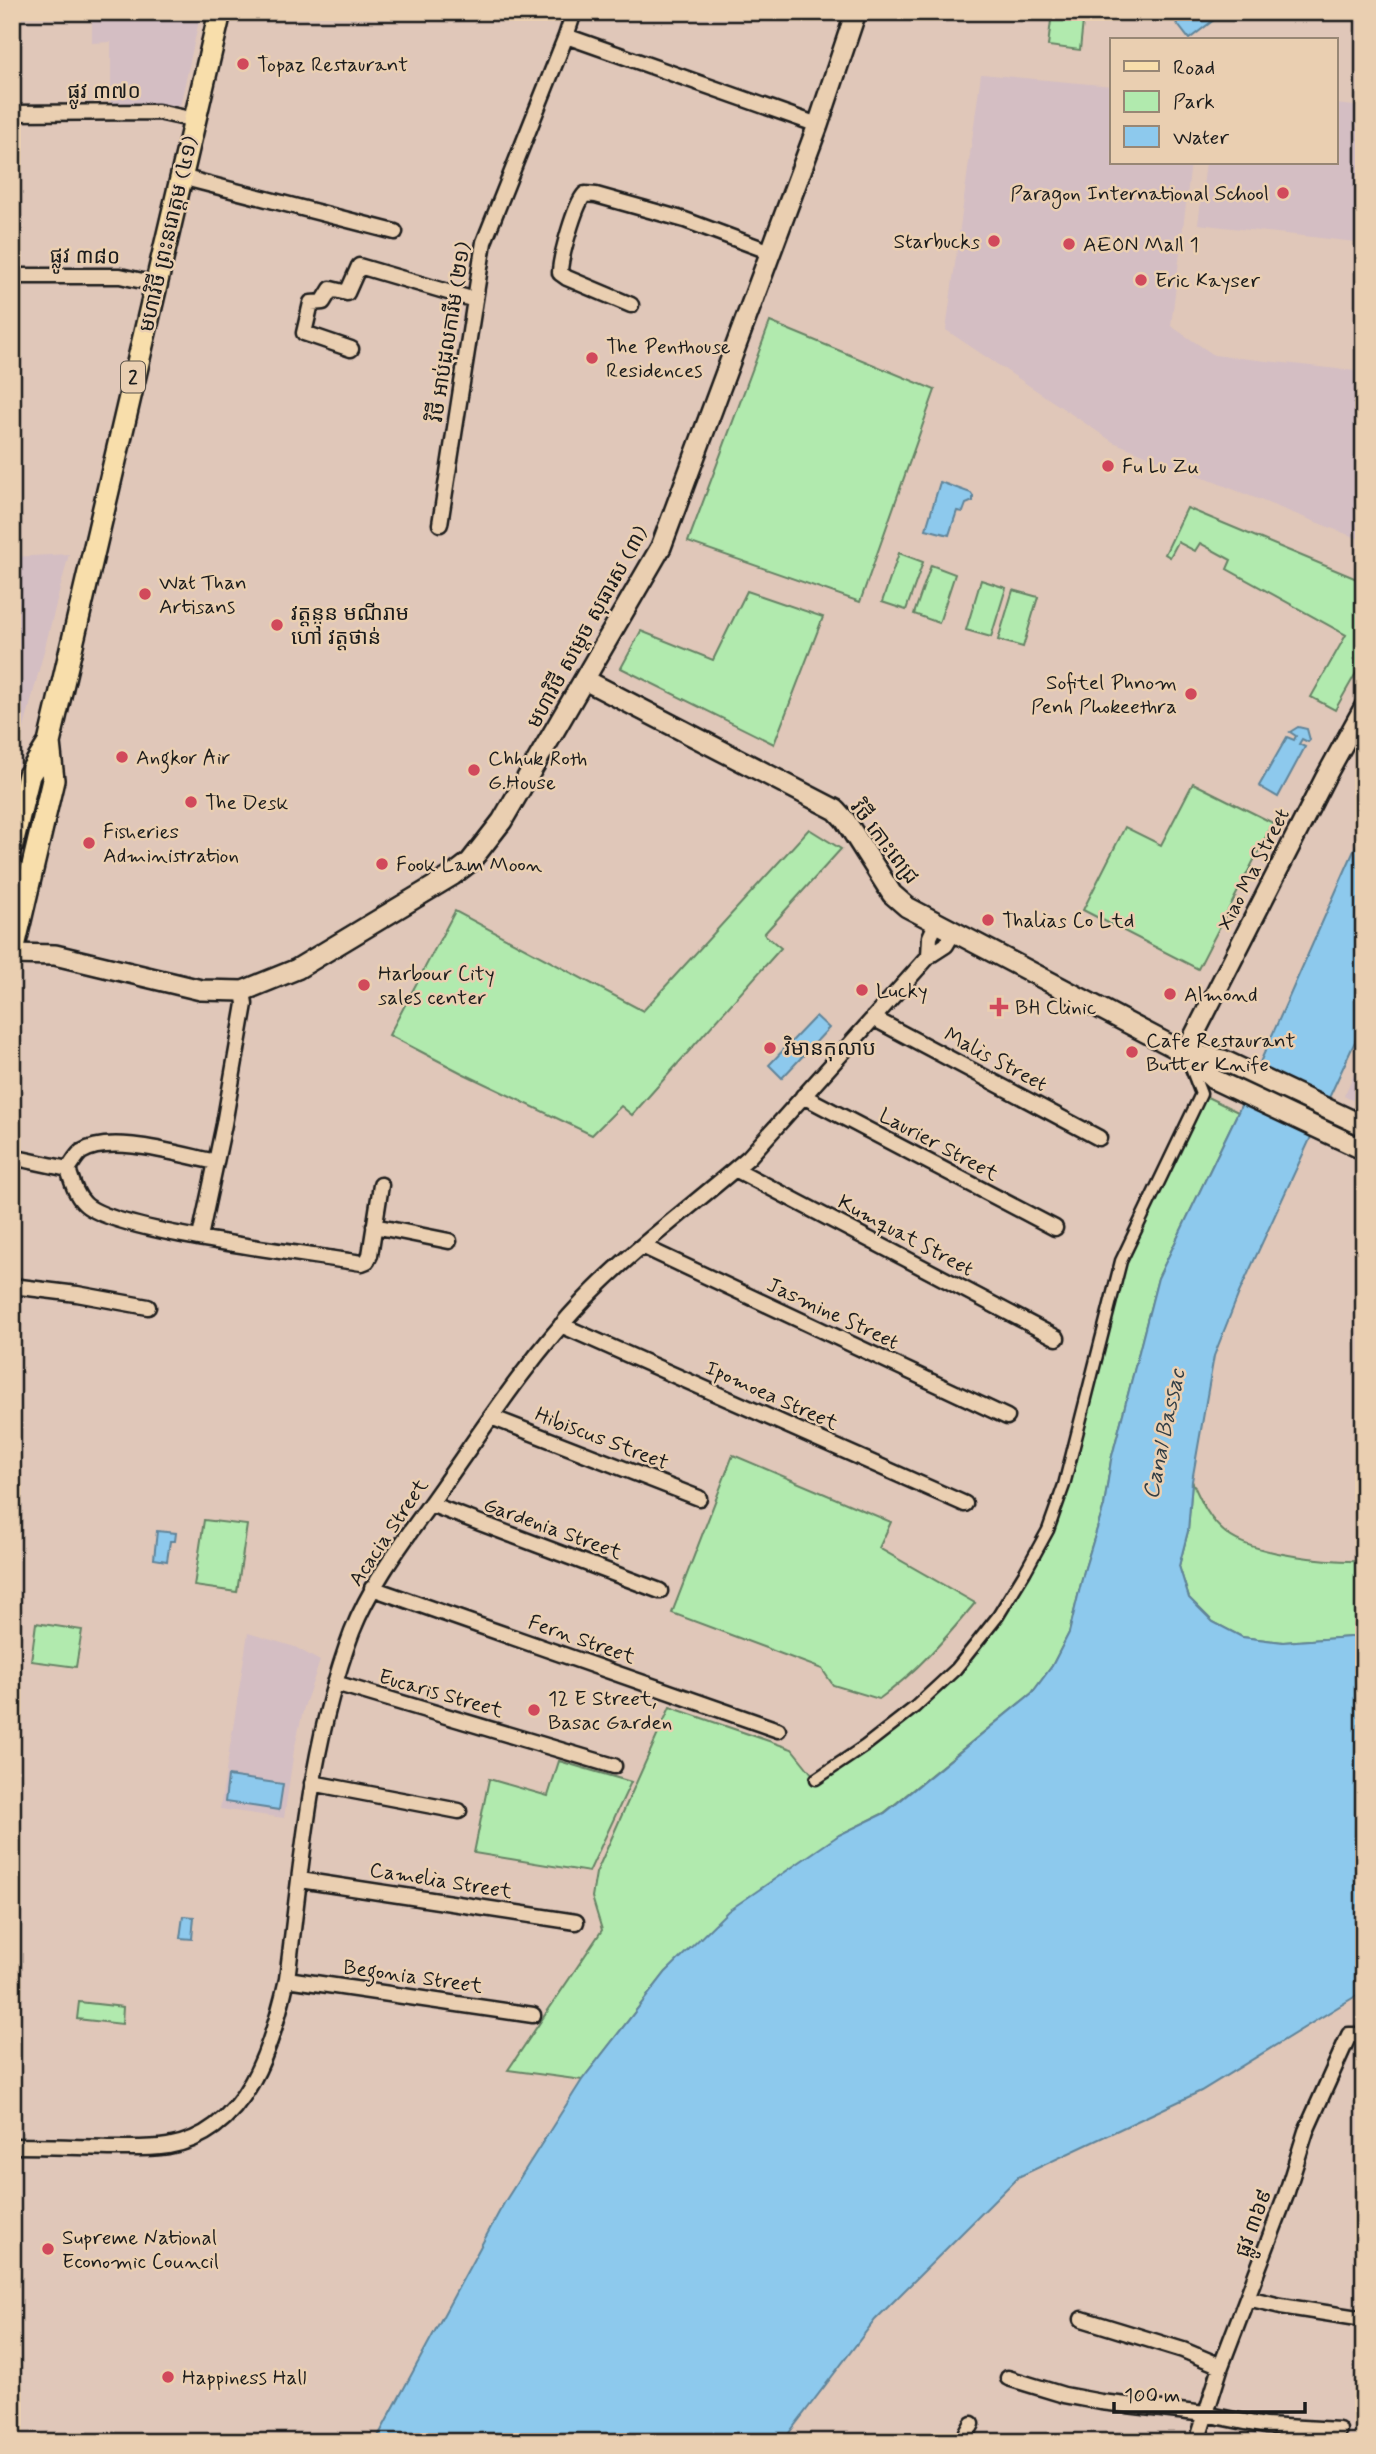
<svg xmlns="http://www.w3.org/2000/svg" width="1376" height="2454" viewBox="0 0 1376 2454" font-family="Mynerve,'Noto Sans Khmer',sans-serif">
	<rect width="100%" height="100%" fill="#e0c7b9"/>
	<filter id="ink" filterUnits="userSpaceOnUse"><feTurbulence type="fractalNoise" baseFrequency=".0143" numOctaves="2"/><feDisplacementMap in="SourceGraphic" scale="14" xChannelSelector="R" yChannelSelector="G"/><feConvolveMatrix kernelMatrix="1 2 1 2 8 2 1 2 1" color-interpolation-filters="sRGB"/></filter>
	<g filter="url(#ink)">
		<!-- built -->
		<path fill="#d4bec3" d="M92,12h109l-21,94h-69v-64l-19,1z
			M981,74l131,12v77h79l-20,163 43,29 150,17v169l-251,-99 -167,-112z
			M1336,104l28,3v136l-166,-19 8,-61h130z
			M69,554l-57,221v-218z
			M1364,1052v54l-20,-10z
			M248,1633l47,14 25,14 -16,46 -10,43 -10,68 -64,-9z"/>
		<!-- green -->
		<path fill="#b1eaae" stroke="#668365" stroke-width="2" d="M1052,12h32l-4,38 -32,-4z
			M770,322l165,68 -75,212 -172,-60z
			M1187,508l177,74v77l-29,51 -24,-13 35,-62 -119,-66 4,-9 -31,-17 -5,8 -17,-9 -8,15 -5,-3z
			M899,553l24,9 -17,48 -24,-8z
			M931,565l24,9 -16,49 -25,-9z
			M981,580l25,8 -15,49 -25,-7z
			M1013,590l25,7 -15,50 -25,-7z
			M747,591l76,26 -49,127 -153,-76 20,-37 72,29z
			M1193,783l80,40 -75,146 -115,-59 42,-83 36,18z
			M809,829l32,20 -77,85 17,14 -149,167 -11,-9 -29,29 -130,-62 -73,-38 66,-124 188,100z
			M1201,1094l37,18 -80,166 -47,182 -7,46 -20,65 -15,62 -17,33 -20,27 -148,120 -45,22 -173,137 -84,108 -74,-10 94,-140 -10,-33 4,-24 74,-166 122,42 24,30 99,-72 83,-91 50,-86 73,-269z
			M733,1455l158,67 -12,26 96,55c-29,35 -58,69 -96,96l-46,-14 -11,-16 -150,-56z
			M1192,1481c9,20 17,39 35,53 27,21 103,28 137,27v75l-81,6 -41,-5 -29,-15 -24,-24 -10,-32 9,-35z
			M204,1520l43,5 -10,67 -43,-6z
			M36,1623l46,7 -6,37 -45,-6z
			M559,1761l72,21 -42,90 -115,-19 15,-74 59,17z
			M79,2002l44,5 -1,17 -45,-5z"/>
		<!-- water -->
		<path fill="#8dc9ed" stroke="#608499" stroke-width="2" d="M1186,12h36l1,1 -34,26 -14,-18z
			M940,482l31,11 2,3v5l-7,3 -3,8 -6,-1 -8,24 -23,-6z
			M1298,727l9,2 3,11 -2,2 -6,-3 -3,5 6,3 -27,50 -19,-11 28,-49 7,3 2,-4 -6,-4z
			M1364,828v194l-125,271 -25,63 -22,125 -4,50 -9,35 10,32 24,24 29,15 41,5 81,-6v355l-163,100 -183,86 -143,143 -93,122h-407l129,-239 78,-123 84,-108 62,-61 111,-76 46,-22 147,-120 20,-27 17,-33 15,-62 20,-65 7,-46 47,-182 80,-166z
			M816,1016l13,12 -47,50 -13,-13z
			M157,1531l19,2 -1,8h-5l-3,20 -13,-2z
			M228,1776l55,8 -4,26 -54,-8z
			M183,1916l11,1 -2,22 -12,-1z"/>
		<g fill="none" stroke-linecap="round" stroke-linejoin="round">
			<defs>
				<path id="pedestrian" d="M816,1779l49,-33 50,-39 41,-38 42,-53 27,-44 23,-42 16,-45 57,-224 80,-167 -12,-31"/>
				<path id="minor" d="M574,12l-8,24 252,89
					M12,113l146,-1 37,8
					M181,177l214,55
					M12,276h108l36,8
					M631,305l-64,-27 -7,-5c0,-15 15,-69 25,-79l11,1 89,25 86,32
					M351,349l-47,-16 7,-30 12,-1 8,-13 16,4 12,-27 116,34
					M440,524l44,-282 82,-206
					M929,956l1,-19 6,-13
					M873,1018l226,120
					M803,1096l252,132
					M12,1157l56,12
					M68,1169c4,12 7,25 16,34 26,29 229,52 278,60l5,-2 3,-6 11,-70
					M68,1169c4,-5 8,-13 13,-17 30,-19 100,3 135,10l8,-38 21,-120 -2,-13
					M735,1169l322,169
					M374,1226l75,15
					M200,1237l16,-75
					M642,1246l365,171
					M12,1286l65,8 71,13
					M561,1325l404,179
					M491,1417l208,81
					M430,1504l230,87
					M372,1588l406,142
					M335,1683l279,83
					M312,1783l147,28
					M300,1880l276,42
					M287,1979l246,36
					M12,2146c32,0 65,1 97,2 19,0 39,1 59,-2 79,-13 104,-100 119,-167 15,-117 23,-236 65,-347 20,-51 55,-95 86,-139 47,-67 91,-135 147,-194 50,-52 109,-94 164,-142l180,-201 17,-11 7,-12
					M1247,2298l34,8 83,13
					M1082,2319l101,31 38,16
					M1008,2378l56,17 37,7 104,12 60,12 74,4
					M962,2442l10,-18
					M1197,2442l24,-76 65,-171 20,-64 43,-96h15"/>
				<path id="tertiary" d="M1185,1053l140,-275 39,-71"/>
				<path id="secondary" d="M585,680l251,130 9,10 47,74 15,13 278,146 28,26 151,71
					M12,954l43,1 146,35 42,1 54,-22 156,-94 17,-13 32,-41 159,-274 157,-422 38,-113
					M1186,1053l37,7 141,66"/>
				<path id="primary" d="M12,844l17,-69 20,-32 171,-731
					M12,955l41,-175 -4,-37"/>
			</defs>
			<!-- pedestrian casing -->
			<use href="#pedestrian" stroke="#1c1c1c" stroke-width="15"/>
			<!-- minor casing -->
			<use href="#minor" stroke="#1c1c1c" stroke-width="19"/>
			<!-- tertiary casing -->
			<use href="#tertiary" stroke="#1c1c1c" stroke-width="23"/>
			<!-- secondary casing -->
			<use href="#secondary" stroke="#1c1c1c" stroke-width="24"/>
			<!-- primary casing -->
			<use href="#primary" stroke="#1c1c1c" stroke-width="26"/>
			<!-- pedestrian -->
			<use href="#pedestrian" stroke="#eacfb1" stroke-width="10"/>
			<!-- minor -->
			<use href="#minor" stroke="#eacfb1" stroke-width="14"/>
			<!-- tertiary -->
			<use href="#tertiary" stroke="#eacfb1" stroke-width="18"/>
			<!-- secondary -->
			<use href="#secondary" stroke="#eacfb1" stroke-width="19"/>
			<!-- primary -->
			<use href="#primary" stroke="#f8deab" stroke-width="21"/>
		</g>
	</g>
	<!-- markers -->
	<g fill="#d1495b" stroke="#eacfb1" stroke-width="2.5">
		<circle cx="243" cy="64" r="7"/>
		<circle cx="1283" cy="193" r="7"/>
		<circle cx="994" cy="241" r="7"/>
		<circle cx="1069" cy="244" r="7"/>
		<circle cx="1141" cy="280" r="7"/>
		<circle cx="592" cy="358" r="7"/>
		<circle cx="1108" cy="466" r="7"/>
		<circle cx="145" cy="594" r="7"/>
		<circle cx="277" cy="625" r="7"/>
		<circle cx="1191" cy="694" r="7"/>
		<circle cx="122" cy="757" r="7"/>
		<circle cx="474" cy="770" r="7"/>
		<circle cx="191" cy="802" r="7"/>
		<circle cx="89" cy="843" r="7"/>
		<circle cx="382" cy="864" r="7"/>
		<circle cx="988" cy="920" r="7"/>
		<circle cx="364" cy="985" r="7"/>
		<circle cx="862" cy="990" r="7"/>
		<circle cx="1170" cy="994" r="7"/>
		<path d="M995.5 996.5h7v7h7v7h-7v7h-7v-7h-7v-7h7z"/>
		<circle cx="770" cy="1048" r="7"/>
		<circle cx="1132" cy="1052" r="7"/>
		<circle cx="534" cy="1710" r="7"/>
		<circle cx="48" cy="2249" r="7"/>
		<circle cx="168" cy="2377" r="7"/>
	</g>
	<g text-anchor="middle" stroke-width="5" stroke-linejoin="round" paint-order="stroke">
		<!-- shield labels -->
		<rect fill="#eacfb1" stroke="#5a5249" stroke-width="2" x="121" y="361.5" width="24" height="31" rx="5"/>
		<g font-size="19" font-weight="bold" fill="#1c1c1c">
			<text x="133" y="384">2</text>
		</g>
		<!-- poi labels -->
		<g font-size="21" fill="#1c1c1c" stroke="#eacfb1" text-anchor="start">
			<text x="257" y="71">Topaz Restaurant</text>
			<text x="1269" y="200" text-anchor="end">Paragon International School</text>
			<text x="980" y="248" text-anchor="end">Starbucks</text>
			<text x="1083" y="251">AEON Mall 1</text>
			<text x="1155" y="287">Eric Kayser</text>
			<text x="606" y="353">The Penthouse<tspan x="606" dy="24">Residences</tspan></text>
			<text x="1122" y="473">Fu Lu Zu</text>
			<text x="159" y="589">Wat Than<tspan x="159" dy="24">Artisans</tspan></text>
			<text x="291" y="620">វត្តនួន មណីរាម<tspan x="291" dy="24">ហៅ វត្តថាន់</tspan></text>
			<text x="1177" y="689" text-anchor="end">Sofitel Phnom<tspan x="1177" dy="24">Penh Phokeethra</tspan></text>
			<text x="136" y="764">Angkor Air</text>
			<text x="488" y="765">Chhuk Roth<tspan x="488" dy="24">G.House</tspan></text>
			<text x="205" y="809">The Desk</text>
			<text x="103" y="838">Fisheries<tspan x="103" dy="24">Administration</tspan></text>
			<text x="396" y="871">Fook Lam Moon</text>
			<text x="1002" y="927">Thalias Co Ltd</text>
			<text x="378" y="980">Harbour City<tspan x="378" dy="24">sales center</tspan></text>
			<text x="876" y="997">Lucky</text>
			<text x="1184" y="1001">Almond</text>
			<text x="1015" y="1014">BH Clinic</text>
			<text x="1146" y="1047">Cafe Restaurant<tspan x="1146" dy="24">Butter Knife</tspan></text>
			<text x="784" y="1055">វិមានកុលាប</text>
			<text x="548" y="1705">12 E Street,<tspan x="548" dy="24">Basac Garden</tspan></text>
			<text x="62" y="2244">Supreme National<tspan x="62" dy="24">Economic Council</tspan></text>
			<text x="182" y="2384">Happiness Hall</text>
		</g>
		<!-- street labels -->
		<g font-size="21" fill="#1c1c1c" stroke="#eacfb1">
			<text x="104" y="98">ផ្លូវ ៣៧០</text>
			<text transform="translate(168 234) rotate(-77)" y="7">មហាវិថី ព្រះនរោត្តម (៤១)</text>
			<text transform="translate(85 256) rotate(1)" y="7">ផ្លូវ ៣៨០</text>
			<text transform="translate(449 332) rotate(-81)" y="7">វិថី អាប់ដុលការីម (២១)</text>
			<text transform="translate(587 627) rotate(-61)" y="7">មហាវិថី សម្តេច សុធារស (៣)</text>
			<text transform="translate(885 842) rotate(53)" y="7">វិថី កោះពេជ្រ</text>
			<text transform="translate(1253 869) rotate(-63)" y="7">Xiao Ma Street</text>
			<text transform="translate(996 1059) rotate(28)" y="7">Malis Street</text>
			<text transform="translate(939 1144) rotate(28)" y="7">Laurier Street</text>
			<text transform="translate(906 1235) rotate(28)" y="7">Kumquat Street</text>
			<text transform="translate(833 1313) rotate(25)" y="7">Jasmine Street</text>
			<text transform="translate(772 1395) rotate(24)" y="7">Ipomoea Street</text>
			<text transform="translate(602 1438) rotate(21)" y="7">Hibiscus Street</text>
			<text transform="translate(553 1528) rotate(20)" y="7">Gardenia Street</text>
			<text transform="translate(388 1532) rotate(-56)" y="7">Acacia Street</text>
			<text transform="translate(582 1639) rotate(19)" y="7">Fern Street</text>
			<text transform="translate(441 1693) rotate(16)" y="7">Eucaris Street</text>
			<text transform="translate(441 1880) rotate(9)" y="7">Camelia Street</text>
			<text transform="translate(413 1976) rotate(8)" y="7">Begonia Street</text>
			<text transform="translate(1253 2223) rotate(-70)" y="7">ផ្លូវ ៣៦៩</text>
		</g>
		<!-- water labels -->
		<g font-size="23" font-style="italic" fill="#333f46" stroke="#eacfb1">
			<text transform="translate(1163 1434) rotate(-78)" y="8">Canal Bassac</text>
		</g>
	</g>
	<!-- margin -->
	<rect width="1376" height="2454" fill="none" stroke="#eacfb1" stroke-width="42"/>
	<rect x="21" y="21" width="1334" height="2412" fill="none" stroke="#1c1c1c" stroke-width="2.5" filter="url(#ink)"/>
	<!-- legend -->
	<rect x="1110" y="38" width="228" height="126" fill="#eacfb1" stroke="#988775" stroke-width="2"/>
	<rect x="1124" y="61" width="35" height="10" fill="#f8deab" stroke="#988775" stroke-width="2"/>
	<text x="1173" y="74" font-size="21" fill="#1c1c1c">Road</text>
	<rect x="1124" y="91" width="35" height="21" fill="#b1eaae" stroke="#988775" stroke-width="2"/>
	<text x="1173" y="108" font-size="21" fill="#1c1c1c">Park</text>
	<rect x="1124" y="126" width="35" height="21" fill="#8dc9ed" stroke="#988775" stroke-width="2"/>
	<text x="1173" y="144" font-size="21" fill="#1c1c1c">Water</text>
	<!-- scale -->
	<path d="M1114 2402v10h191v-10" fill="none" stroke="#1c1c1c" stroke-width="3.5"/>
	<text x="1124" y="2402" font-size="21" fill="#1c1c1c" stroke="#eacfb1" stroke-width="5" paint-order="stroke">100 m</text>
</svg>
